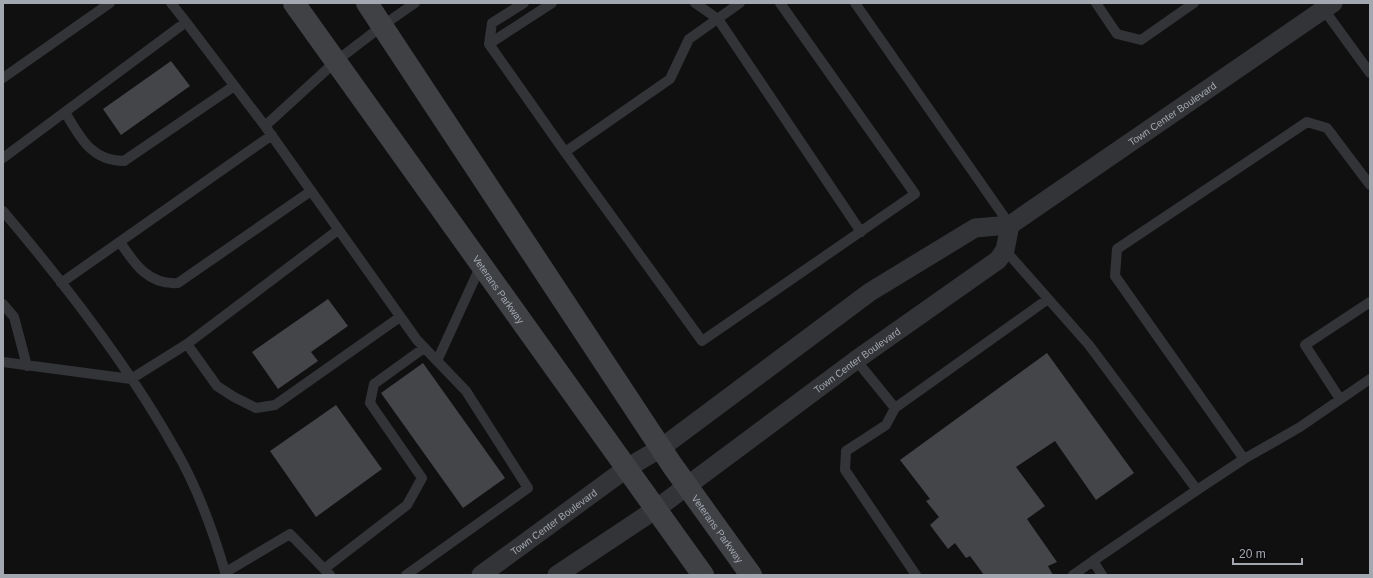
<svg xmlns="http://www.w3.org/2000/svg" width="1373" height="578" viewBox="0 0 1373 578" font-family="Helvetica,sans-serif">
	<rect width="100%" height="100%" fill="#101011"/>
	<!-- building -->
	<path fill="#444549" d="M171,61l19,25 -69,49 -18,-26z
		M328,299l20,27 -37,26 7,9 -40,28 -26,-37z
		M1047,353l87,120 -38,27 -41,-59 -39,26 29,39 -18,13 30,43 -9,4 5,9h-69l-14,-19 -4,2 -11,-15 -7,6 -18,-24 9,-8 -13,-16 4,-2 -30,-39z
		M423,363l82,115 -42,30 -82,-115z
		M336,405l46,64 -66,48 -46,-66z"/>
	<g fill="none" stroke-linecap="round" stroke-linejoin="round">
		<!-- lane -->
		<path stroke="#333437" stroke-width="10" d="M171,3l15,19
			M524,3l-32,20 -3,21 76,108
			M695,3l23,16 143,213
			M740,3l-51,36 -19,40 -105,73 137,189 213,-147 -135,-191
			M855,3l155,222
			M1096,3l21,31 24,6 53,-37
			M1322,7l48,66
			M489,44l63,-41
			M3,78l107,-75
			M65,112c15,25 26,49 59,49l110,-75
			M3,158l183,-136 79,104
			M3,211c62,73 125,154 172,238 22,37 39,85 51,126
			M120,242c15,23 29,43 58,41l133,-92
			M1005,250l84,95 108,145 -104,71 9,14
			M61,283l211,-148
			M3,304l11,13 13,49
			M187,344l30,42 17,11 22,11 19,-3 125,-88
			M856,360l39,48
			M437,361l44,-96
			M3,362l128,17 56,-35 151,-114
			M1340,399l-35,-54 65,-43
			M1244,459l56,-32 70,-48
			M1197,490l47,-31 -129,-183 2,-27 190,-127 20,6 43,57
			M324,569l83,-64 15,-27 -52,-75 4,-19 50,-36
			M226,572l64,-38 40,41
			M406,575l122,-87 -62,-97 -49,-51 -152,-214 70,-64 47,-36 33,-23
			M916,575l-71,-105 1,-19 40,-26 9,-17 153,-109
			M1073,575l20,-14"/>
		<!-- street -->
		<g stroke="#333437" stroke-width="19">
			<path id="s1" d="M481,575l146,-107 34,-20 209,-156 105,-64 35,-3 323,-222"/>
			<path id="s2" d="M557,575l99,-66 200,-149 142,-100 7,-10 5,-25"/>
		</g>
		<!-- secondary -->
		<g stroke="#3f4145" stroke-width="22">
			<path id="s3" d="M294,3l409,572"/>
			<path id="s4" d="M367,3l305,462 79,110"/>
		</g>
	</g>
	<g text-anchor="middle" stroke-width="3" stroke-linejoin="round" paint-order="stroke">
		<!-- street labels -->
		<g font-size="10" fill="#a3a7b0" stroke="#0b0b0c">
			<text dy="4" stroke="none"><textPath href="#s1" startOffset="836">Town Center Boulevard</textPath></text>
			<text dy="4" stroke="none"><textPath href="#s3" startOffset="352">Veterans Parkway</textPath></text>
			<text dy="4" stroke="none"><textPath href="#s2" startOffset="369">Town Center Boulevard</textPath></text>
			<text dy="4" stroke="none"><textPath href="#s1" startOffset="90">Town Center Boulevard</textPath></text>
			<text dy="4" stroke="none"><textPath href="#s4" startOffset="632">Veterans Parkway</textPath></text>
		</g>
	</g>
	<!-- border -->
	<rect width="1373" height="578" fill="none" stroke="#a3a7b0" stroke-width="8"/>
	<!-- scale -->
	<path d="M1233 558v6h69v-6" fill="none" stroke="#a3a7b0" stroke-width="2"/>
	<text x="1239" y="558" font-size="12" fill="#a3a7b0" stroke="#0b0b0c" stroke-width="3" paint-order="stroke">20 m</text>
</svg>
